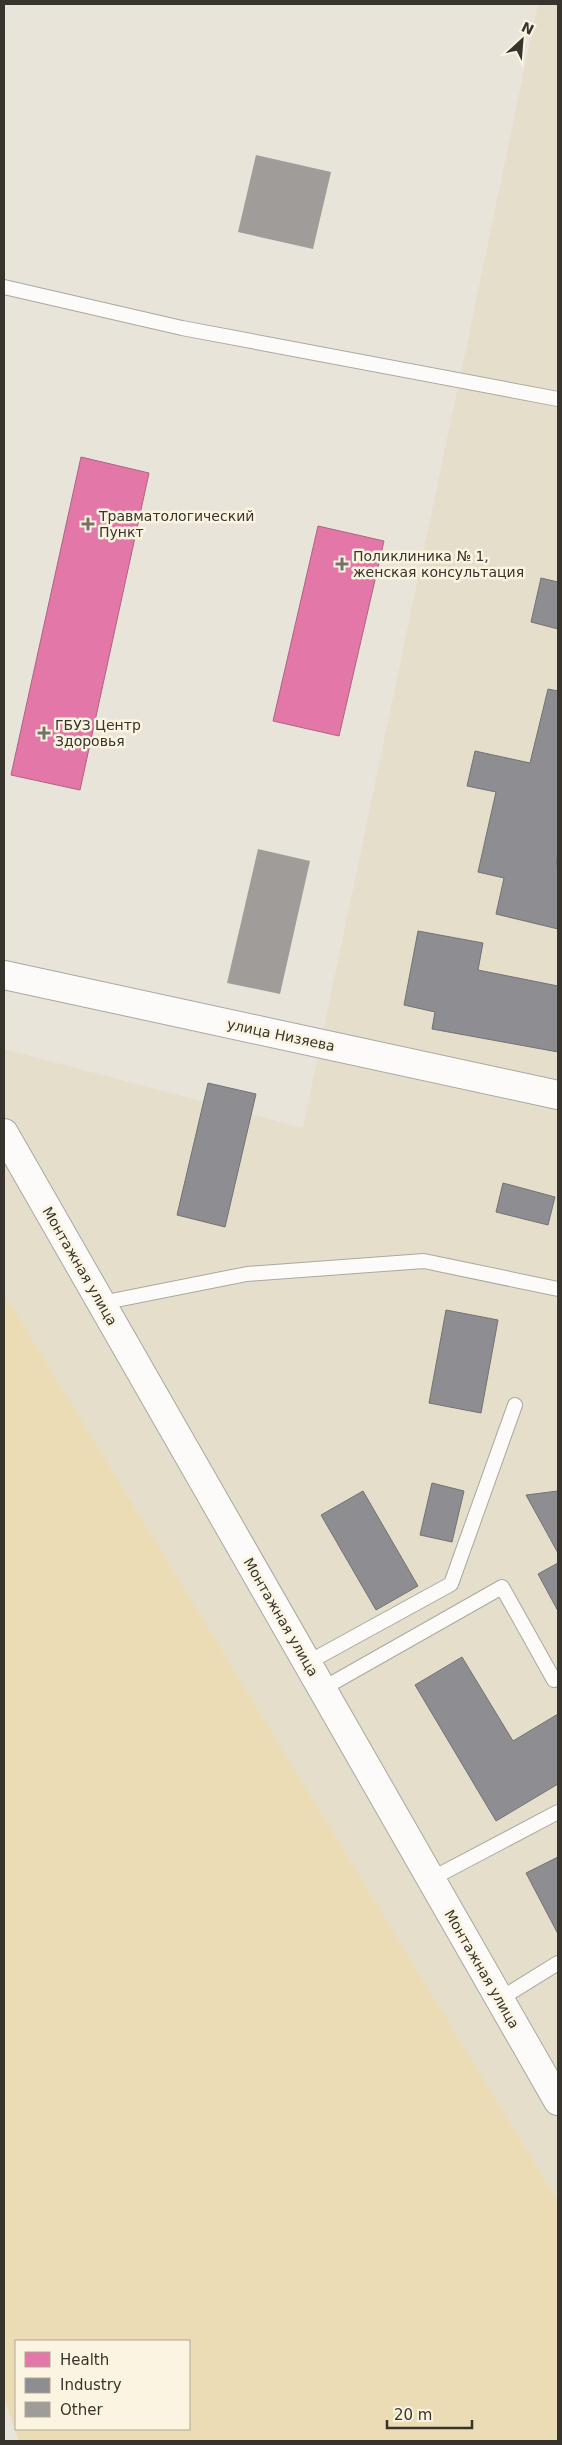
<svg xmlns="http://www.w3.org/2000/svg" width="562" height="2445" viewBox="0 0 562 2445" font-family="'DejaVu Sans',sans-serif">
	<rect width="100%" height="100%" fill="#e8e4da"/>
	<!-- built -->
	<path fill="#e4decb" d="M538,4h20v2197l-554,-908v-244l299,79z"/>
	<!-- green -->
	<path fill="#ebdcb6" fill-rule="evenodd" d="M4,1293l554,908v240h-539l-15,-43zM16,2341h173v88h-173z"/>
	<!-- health -->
	<path fill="#e377a8" stroke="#af6383" d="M81,457l68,16 -69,317 -69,-15z
		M318,526l66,15 -45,195 -66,-15z"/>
	<!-- industry -->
	<path fill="#8d8d92" stroke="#737274" d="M541,578l17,4v47l-27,-7z
		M548,689l10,2v163l-2,11 2,1v63l-62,-15 8,-36 -26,-6 18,-80 -29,-6 8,-35 55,12z
		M418,931l65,12 -5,27 80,16v66l-126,-23 3,-17 -31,-7z
		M208,1083l48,11 -31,133 -48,-12z
		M503,1183l52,14 -7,28 -52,-13z
		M446,1310l52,10 -17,93 -52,-10z
		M432,1483l32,8 -12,51 -32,-7z
		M363,1491l55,95 -42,24 -55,-95z
		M558,1491v62l-32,-58z
		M558,1563v48l-20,-37z
		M462,1657l51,84 45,-27v70l-62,37 -81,-136z
		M558,1857v77l-32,-61z"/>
	<!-- building -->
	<path fill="#a09c9a" d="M256,155l75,17 -18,77 -75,-17z
		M258,849l52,12 -30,133 -53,-11z"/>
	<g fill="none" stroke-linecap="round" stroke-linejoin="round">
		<defs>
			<path id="lane" d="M4,287l178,41 376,71
				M101,1303l146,-29 177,-13 134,28
				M307,1663l144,-79 64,-179
				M322,1689l180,-102 52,93
				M431,1879l127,-67
				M500,1999l58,-36"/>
			<path id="street" d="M4,975l554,120
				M4,1133l554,968"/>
		</defs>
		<!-- lane casing -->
		<use href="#lane" stroke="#aba8a0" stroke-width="16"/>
		<!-- street casing -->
		<use href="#street" stroke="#aba8a0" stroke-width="30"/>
		<!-- lane -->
		<use href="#lane" stroke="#fcfbf9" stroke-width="14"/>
		<!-- street -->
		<use href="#street" stroke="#fcfbf9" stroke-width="28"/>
	</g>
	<!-- markers -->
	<g fill="#75726a" stroke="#fbf4e1" stroke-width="2">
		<path d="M85.5 516.5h5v5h5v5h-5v5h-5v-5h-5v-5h5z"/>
		<path d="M339.5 556.5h5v5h5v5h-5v5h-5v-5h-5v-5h5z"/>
		<path d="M41.5 725.5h5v5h5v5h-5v5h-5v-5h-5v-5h5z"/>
	</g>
	<g text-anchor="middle" stroke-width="5" stroke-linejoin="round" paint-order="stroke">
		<!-- poi labels -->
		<g font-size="14" fill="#37342d" stroke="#fbf4e1" text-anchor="start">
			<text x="99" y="521">Травматологический<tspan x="99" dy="16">Пункт</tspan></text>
			<text x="353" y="561">Поликлиника № 1,<tspan x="353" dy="16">женская консультация</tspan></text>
			<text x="55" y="730">ГБУЗ Центр<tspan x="55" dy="16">Здоровья</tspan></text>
		</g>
		<!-- street labels -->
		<g font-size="14" fill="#37342d" stroke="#fbf4e1">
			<text transform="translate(281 1035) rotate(12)" y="5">улица Низяева</text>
			<text transform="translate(80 1266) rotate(60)" y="5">Монтажная улица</text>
			<text transform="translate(281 1617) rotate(60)" y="5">Монтажная улица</text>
			<text transform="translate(482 1969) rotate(60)" y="5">Монтажная улица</text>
		</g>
	</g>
	<!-- border -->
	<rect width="562" height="2445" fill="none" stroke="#37342d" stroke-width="10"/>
	<!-- legend -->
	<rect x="15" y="2340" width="175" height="90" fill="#fbf4e1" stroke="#ada799"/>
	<rect x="25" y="2352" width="25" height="15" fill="#e377a8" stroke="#ada799"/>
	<text x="60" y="2365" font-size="15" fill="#37342d">Health</text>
	<rect x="25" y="2378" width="25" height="15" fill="#8d8d92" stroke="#ada799"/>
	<text x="60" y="2390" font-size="15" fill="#37342d">Industry</text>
	<rect x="25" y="2402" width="25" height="15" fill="#a09c9a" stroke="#ada799"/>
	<text x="60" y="2415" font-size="15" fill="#37342d">Other</text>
	<!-- north arrow -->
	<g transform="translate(522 40) rotate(26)" stroke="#fbf4e1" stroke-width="4" paint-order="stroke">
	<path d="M0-4L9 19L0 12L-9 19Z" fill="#37342d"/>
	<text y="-8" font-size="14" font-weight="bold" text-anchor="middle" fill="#37342d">N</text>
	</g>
	<!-- scale -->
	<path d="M387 2420v8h85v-8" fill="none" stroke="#37342d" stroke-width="2.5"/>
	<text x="394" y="2420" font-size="15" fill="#37342d" stroke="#fbf4e1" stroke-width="4" paint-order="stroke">20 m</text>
</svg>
